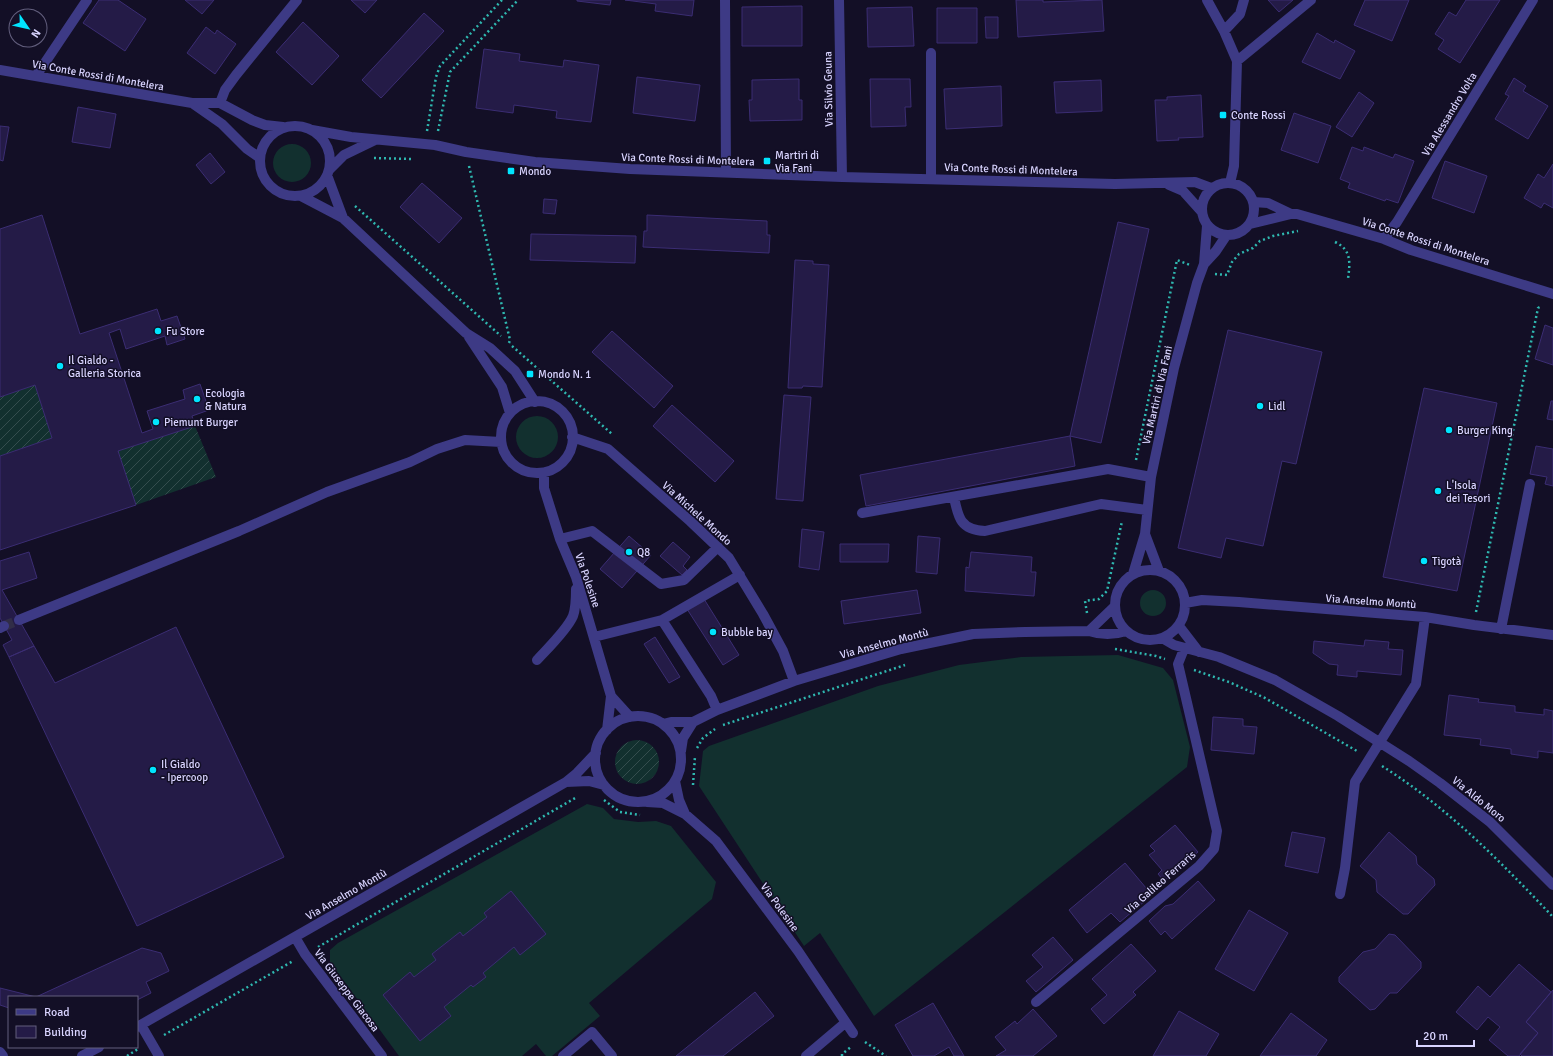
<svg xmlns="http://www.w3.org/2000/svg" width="1553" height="1056" viewBox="0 0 1553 1056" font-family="Signika,sans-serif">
	<defs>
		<pattern id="garden-furrows" width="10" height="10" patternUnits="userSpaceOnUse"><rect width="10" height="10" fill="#12302f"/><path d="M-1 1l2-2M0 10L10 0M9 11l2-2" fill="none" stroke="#344d4e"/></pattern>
	</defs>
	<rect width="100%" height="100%" fill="#130f26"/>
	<!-- grass -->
	<path fill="#12302f" d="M273 163a19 19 0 1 1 38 0a19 19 0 1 1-38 0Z
		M516 437a21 21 0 1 1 42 0a21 21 0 1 1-42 0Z
		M1140 603a13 13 0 1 1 26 0a13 13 0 1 1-26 0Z
		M1118,655l45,13 10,12 17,67 -3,20 -313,249 -54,-83 -16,13 -105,-160 4,-35 6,-5 169,-60 81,-21 62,-8z
		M587,804l16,4 11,11 24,3 18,-1 15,5 45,56 -4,17 -123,104 11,13 -48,40h-6l-10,-12 -14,12h-123l-69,-94v-12l8,-7z"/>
	<!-- garden -->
	<path fill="url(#garden-furrows)" d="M35,385l17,53 -52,18v-59z
		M195,426l21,51 -80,28 -18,-54z
		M615 762a22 22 0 1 1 44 0a22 22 0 1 1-44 0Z"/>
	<!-- building -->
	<path fill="#241b47" stroke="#3b2d73" d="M99,0h19l28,19 -21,32 -42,-28z
		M185,0h29l-12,14z
		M351,0h26l-12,13z
		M577,0h34l-1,5 -33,-4z
		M625,0h69l-2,16 -37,-5 1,-7z
		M1016,0h27v2l59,-2 2,31 -86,6z
		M1268,0h25l-14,12z
		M1365,0h44l-17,41 -38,-16z
		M1466,0h34l-40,63 -22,-14 6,-9 -9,-6 14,-22 7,4z
		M802,6v40h-60v-39z
		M912,7l2,39 -46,1 -1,-39z
		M937,8h40v35h-40z
		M424,13l20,18 -63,67 -19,-18z
		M985,17h13v21h-12z
		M303,22l36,34 -27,29 -36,-33z
		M206,27l9,7 2,-4 19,14 -21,30 -28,-21z
		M1317,33l17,10 1,-3 20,11 -15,28 -38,-17z
		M484,49l36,5 -1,7 44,6 1,-7 35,5 -8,57 -35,-4 1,-7 -43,-6 -1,8 -37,-5z
		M637,77l63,8 -5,36 -62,-8z
		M1514,78l12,8 -3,5 25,15 -20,33 -33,-20 14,-23 -4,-2z
		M799,79v21h3v20l-52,1 -1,-21h3v-20z
		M870,79h40l1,28h-6l1,19 -35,1z
		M1101,80l1,31 -46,2 -2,-31z
		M1001,86l1,40 -56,3 -2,-40z
		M1359,92l15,11 -22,34 -16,-10z
		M1201,95l2,42 -25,1 1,2 -22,1 -2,-41h12v-3z
		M78,107l38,7 -6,34 -38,-6z
		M1294,113l37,13 -13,37 -37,-13z
		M0,126l9,1 -6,34 -3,-1z
		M1352,147l11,4 1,-4 29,11 2,-4 19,7 -16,42 -12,-4 -1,2 -37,-13 2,-5 -10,-4z
		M210,153l15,19 -14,12 -15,-19z
		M1445,161l42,15 -13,37 -42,-15z
		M1553,164v44l-9,-5 -3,5 -17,-10 14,-24 6,4z
		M422,183l40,35 -23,25 -39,-36z
		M544,199l13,1 -2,14 -12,-1z
		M42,215l38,119 77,-25 4,12 16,-5 8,23 -18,6 -2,-9 -39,13 -6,-20 -11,4 33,100 11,-4 -6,-18 38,-12 -2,-9 17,-6 9,26 -17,6 3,10 -77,25 18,54 -136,45v-94l52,-18 -17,-53 -35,12v-168z
		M647,215l120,6v14h3l-1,18 -126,-6 1,-16h3z
		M1118,222l31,7 -48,214 -31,-7z
		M531,234l105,2 -1,27 -105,-3z
		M795,260l18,1v3l16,1 -7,122 -19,-1 -1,2h-14z
		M1545,325l8,3v37l-18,-6z
		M1228,330l94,22 -26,112 -14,-3 -19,85 -37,-8 -5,20 -43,-10z
		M612,331l61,55 -19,22 -62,-56z
		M1424,388l73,15 -40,188 -74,-14z
		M784,395l27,2 -8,104 -27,-2z
		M1551,401h2v19l-6,-1z
		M672,405l62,56 -19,21 -62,-56z
		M1070,436l5,30 -209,40 -6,-31z
		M1536,446l17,3v37l-8,-2 2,-7 -17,-3z
		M802,529l22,3 -5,38 -20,-3z
		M629,536l22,19 -29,33 -22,-19z
		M918,536l22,2 -3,36 -21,-2z
		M673,542l17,15 -7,9 4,4 -5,5 -22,-19z
		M840,544h49l-1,18h-48z
		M29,552l8,26 -35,12 32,56 -25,11 -6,-12 9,-5 -12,-22v-57z
		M971,552l61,5 -1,15h5l-2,24 -69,-5 1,-24 3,1z
		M917,590l4,23 -77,11 -3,-23z
		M704,599l35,56 -16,10 -36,-56z
		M176,627l108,230 -147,69 -128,-269 25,-11 21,37z
		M655,637l25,40 -11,6 -25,-39z
		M1365,640l24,2 -1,7 15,1 -2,25 -44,-4v6l-20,-2 1,-10 -9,-1 -16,-11 1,-12 50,5z
		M1449,695l30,4 -1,3 37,4v6l29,3v-6l9,2v42l-15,-2v7l-27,-4v-5l-31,-4 1,-6 -37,-4z
		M1213,717l30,2v7l14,1 -3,27 -43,-4z
		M1175,825l23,27 -34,29 -6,-7 4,-4 -13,-15 6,-4 -5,-5z
		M1292,832l33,6 -7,35 -33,-7z
		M1389,832l27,24 1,8 17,15 1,6 -27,29h-5l-26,-22 -1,-12 -16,-14z
		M1125,863l27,32 -32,27 -9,-9 -24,20 -18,-23z
		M1198,881l17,19 -43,39 -7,-8 -4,4 -12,-14 16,-15 8,-2z
		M511,891l35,43 -26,21 -6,-8 -31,26 3,4 -13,10 -2,-2 -27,22 7,9 -31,25 -37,-46 27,-23 4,5 22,-17 -4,-6 28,-22 3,4 24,-19 -3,-4z
		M1249,910l39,23 -34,58 -39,-22z
		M1389,934l6,1 26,27v6l-24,25h-7l-15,16 -5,1 -31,-28v-5l24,-25 12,-3z
		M1053,937l20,23 -37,32 -10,-11 17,-14 -11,-12z
		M1131,944l25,27 -23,21 3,3 -32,29 -13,-15 16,-14 -15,-16z
		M142,948l19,5 8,18 -23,11 5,11 -14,7v-3h-101z
		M1519,964l32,28 -25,30 12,11 -19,23h-11l-19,-16 11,-13 -12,-10 -11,13 -21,-18 22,-26 12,11z
		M0,988l36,9h-27v11l-9,-3z
		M1553,990v66h-31l-2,-2 18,-21 -12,-11z
		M755,992l19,24 -51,40h-47z
		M933,1003l31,53h-10l-5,-9 -15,9h-21l-18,-31z
		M1033,1009l24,27 -24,20h-37l10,-6 -11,-13 20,-16 2,3z
		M1179,1011l40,23 -13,22h-53z
		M1291,1013l36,27 -11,16h-56z"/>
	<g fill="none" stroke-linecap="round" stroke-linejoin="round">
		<!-- minor-tunnel -->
		<path stroke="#312d47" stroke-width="10" stroke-dasharray="10 5" stroke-linecap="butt" d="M4,626l15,-6"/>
		<!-- path -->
		<path stroke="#2fb8b0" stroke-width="2.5" stroke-dasharray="2 3" stroke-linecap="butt" d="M427,131l9,-54 4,-11 62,-66
			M438,131l12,-59 68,-72
			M374,158l37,1
			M469,166l41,174 -1,3
			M355,206l146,130
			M1335,242c17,8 15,21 13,37
			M1215,274l12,1 5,-13 7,-8 14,-6 7,-7 13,-5 25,-5
			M512,346l100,88
			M1136,460l41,-200 13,5
			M1476,612l62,-304 4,-2
			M1087,613l-2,-12 14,-2 8,-8 15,-70
			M1115,649l41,7 9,3
			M1194,670l35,12 36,16 92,53
			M723,725l182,-60
			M697,748l6,-10 12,-9
			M1382,766c65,41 119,96 171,151
			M693,785l2,-29
			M604,800l16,12 20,3
			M318,947l259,-150
			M164,1035l129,-74
			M865,1042l21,14
			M127,1056l11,-7
			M842,1056v-2l9,-7"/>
		<!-- minor -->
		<path stroke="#3d3a85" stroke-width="10" d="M725,0l1,173
			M839,0l3,177
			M1207,0l17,31 13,30 -3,105 -4,17
			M1224,31l16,-17 4,-14
			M931,53v125
			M1237,61l74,-61
			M0,70l192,33h28l32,17 13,5 18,2
			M36,76l51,-76
			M192,103l30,21 25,25 13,9
			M220,103l5,-13 11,-15 61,-75
			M260 161a35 35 0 1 1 70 0a35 35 0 1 1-70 0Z
			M312,130l39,7 84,8 31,7 69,10 95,7 212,8 273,7 80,-2 16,6
			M329,170l15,-15 31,-15
			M327,175l16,43
			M1202 209a26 26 0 1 1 52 0a26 26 0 1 1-52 0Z
			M1169,185l14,6 18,20
			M301,196l42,22 123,115 24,15 25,23 20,31
			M1253,202l15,1 23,11
			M1250,224l41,-10h6l87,25 27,11 142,44
			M1384,239l13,-17 136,-222
			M1204,264l12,-13 10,-15
			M469,337l33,50 8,26
			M501 437a36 36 0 1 1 72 0a36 36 0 1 1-72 0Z
			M572,437l36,12 82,72 39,37 34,56 20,37 11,30
			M544,473v15l16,51 16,38 35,119 -4,34
			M954,497c4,21 7,33 31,34l116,-27 46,6
			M862,513l246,-44 43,8
			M1145,534l14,37
			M560,539l32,-8 69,53 23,-4 34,-33
			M1115 605a35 35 0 1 1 70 0a35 35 0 1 1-70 0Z
			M1133,574l12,-40 6,-57 23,-109 23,-85 7,-19 3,-38
			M1185,603l17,-3 37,2 186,15 49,8 79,10
			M19,620l220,-89 88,-39 83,-30 27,-13 28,-9 36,2
			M1179,626l20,26
			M0,628l4,-2
			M1501,629l29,-145
			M1089,631l26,-25
			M594,637l68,-17
			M1162,638l12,7 45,12 56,23 63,36 71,45 31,22 50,39 63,63
			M537,660c10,-11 30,-30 36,-44 3,-8 3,-18 3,-27
			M611,696l19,21
			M717,710l-6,-14 -49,-76 78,-45
			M595 759a43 43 0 1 1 86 0a43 43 0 1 1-86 0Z
			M663,724l8,-2h22l24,-12 77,-29 107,-32 72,-15 52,-2 64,-1c12,4 25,4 37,0
			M681,751l2,-13 10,-16
			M675,781l4,19 6,14
			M566,782l23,-1 15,4
			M647,802l16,1 22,11 31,27 82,110 55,82
			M1340,894l5,-26 10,-86 61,-98 9,-67
			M295,937l10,17 77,102
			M1036,1002l163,-136 15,-17 3,-18 -39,-167 6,-15
			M141,1025l18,31
			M137,1027l429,-245 11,-9 19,-20
			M0,1052l3,4
			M82,1056l17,-9
			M563,1056l29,-24 20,24
			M806,1056l39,-33"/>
	</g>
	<!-- markers -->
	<g fill="#00e5ff" stroke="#130f26" stroke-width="1.5">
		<rect x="1219" y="111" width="8" height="8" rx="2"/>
		<rect x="763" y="157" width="8" height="8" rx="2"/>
		<rect x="507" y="167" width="8" height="8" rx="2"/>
		<circle cx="158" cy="331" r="4"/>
		<circle cx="60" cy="366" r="4"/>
		<rect x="526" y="370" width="8" height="8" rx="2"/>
		<circle cx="197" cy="399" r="4"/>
		<circle cx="1260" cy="406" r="4"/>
		<circle cx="156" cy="422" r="4"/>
		<circle cx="1449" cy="430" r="4"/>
		<circle cx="1438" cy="491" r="4"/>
		<circle cx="629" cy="552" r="4"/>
		<circle cx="1424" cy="561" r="4"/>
		<circle cx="713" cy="632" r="4"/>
		<circle cx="153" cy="770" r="4"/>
	</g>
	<g text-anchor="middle" stroke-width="3" stroke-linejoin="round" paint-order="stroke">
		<!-- street labels -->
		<g font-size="11" fill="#d9d4ff" stroke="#130f26">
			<text transform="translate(98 75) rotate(10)" y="4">Via Conte Rossi di Montelera</text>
			<text transform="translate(828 89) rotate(-91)" y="4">Via Silvio Geuna</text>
			<text transform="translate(1449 114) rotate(-59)" y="4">Via Alessandro Volta</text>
			<text transform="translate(688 159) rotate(2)" y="4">Via Conte Rossi di Montelera</text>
			<text transform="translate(1011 169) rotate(2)" y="4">Via Conte Rossi di Montelera</text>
			<text transform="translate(1426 241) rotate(18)" y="4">Via Conte Rossi di Montelera</text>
			<text transform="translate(1157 395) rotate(-77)" y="4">Via Martiri di Via Fani</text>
			<text transform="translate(697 513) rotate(42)" y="4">Via Michele Mondo</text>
			<text transform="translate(588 580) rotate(71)" y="4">Via Polesine</text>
			<text transform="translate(1371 601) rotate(4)" y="4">Via Anselmo Montù</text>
			<text transform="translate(884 643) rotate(-15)" y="4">Via Anselmo Montù</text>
			<text transform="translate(1479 799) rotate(39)" y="4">Via Aldo Moro</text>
			<text transform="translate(1160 882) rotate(-41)" y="4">Via Galileo Ferraris</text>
			<text transform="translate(346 894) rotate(-30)" y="4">Via Anselmo Montù</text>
			<text transform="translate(780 907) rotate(54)" y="4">Via Polesine</text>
			<text transform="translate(347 990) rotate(53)" y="4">Via Giuseppe Giacosa</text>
		</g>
		<!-- poi labels -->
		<g font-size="11" fill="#d9d4ff" stroke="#130f26" text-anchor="start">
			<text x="1231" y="119">Conte Rossi</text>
			<text x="775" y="159">Martiri di<tspan x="775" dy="13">Via Fani</tspan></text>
			<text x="519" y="175">Mondo</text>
			<text x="166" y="335">Fu Store</text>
			<text x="68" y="364">Il Gialdo -<tspan x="68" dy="13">Galleria Storica</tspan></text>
			<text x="538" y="378">Mondo N. 1</text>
			<text x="205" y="397">Ecologia<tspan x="205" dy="13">&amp; Natura</tspan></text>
			<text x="1268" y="410">Lidl</text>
			<text x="164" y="426">Piemunt Burger</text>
			<text x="1457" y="434">Burger King</text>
			<text x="1446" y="489">L'Isola<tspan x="1446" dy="13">dei Tesori</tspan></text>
			<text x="637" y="556">Q8</text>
			<text x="1432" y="565">Tigotà</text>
			<text x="721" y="636">Bubble bay</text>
			<text x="161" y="768">Il Gialdo<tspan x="161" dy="13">- Ipercoop</tspan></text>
		</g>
	</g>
	<!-- legend -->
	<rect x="8" y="996" width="130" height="52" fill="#130f26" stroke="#625e7d"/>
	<rect x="16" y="1009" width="20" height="6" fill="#3d3a85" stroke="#625e7d"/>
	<text x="44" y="1016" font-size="12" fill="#d9d4ff">Road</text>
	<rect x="16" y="1026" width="20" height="12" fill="#241b47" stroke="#625e7d"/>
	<text x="44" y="1036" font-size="12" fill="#d9d4ff">Building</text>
	<!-- north arrow -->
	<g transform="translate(28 28) rotate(124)"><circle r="19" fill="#130f26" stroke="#625e7d"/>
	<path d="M0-3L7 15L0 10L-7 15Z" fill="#00e5ff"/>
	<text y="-6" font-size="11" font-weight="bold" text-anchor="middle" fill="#d9d4ff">N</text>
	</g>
	<!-- scale -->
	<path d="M1417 1040v6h57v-6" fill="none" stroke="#d9d4ff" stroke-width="2"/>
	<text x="1423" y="1040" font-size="12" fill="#d9d4ff" stroke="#130f26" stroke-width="3" paint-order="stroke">20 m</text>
</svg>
